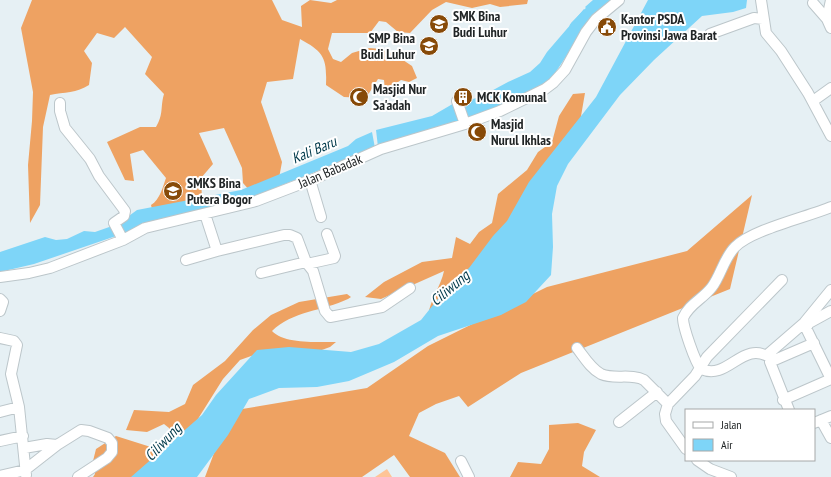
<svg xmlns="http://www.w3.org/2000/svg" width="831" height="477" viewBox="0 0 831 477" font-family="'PT Sans Narrow',sans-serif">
	<rect width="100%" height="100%" fill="#e6f0f4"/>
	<!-- green -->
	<path fill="#fec496" d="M387,469l5,8h-17z"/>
	<!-- forest -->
	<path fill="#eea262" d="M32,0h240l10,20 20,7 -1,-21 9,-6 21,3 6,-3h191l-1,4 -27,3 -10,-3 -18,4 -26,-6 -14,8 -22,23 -12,-1 -12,-10 -7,-1 -9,12h-38l-4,16 5,10 8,3 11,-9 17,-5 12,1 13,5 18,12 5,12 -8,4 -8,-2 -16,11 -1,-11 -6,-1 -12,19 -22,-1 -18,-12c1,-27 -2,-33 -26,-46l-7,40 -26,3 -6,20 21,60 -3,16 -29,13 -7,-8 -1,-15 -18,-40 -25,5 14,31 -12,14 1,21 -50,10 -1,-4c9,-5 12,-19 15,-27l-23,-28 -13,4 4,27 -9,-1 -18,-38 33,-15h16c8,-14 4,-19 8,-33l-19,-20 7,-17 -27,-30 -11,11 -17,-5 -13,18 8,12 -3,22c-12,8 -25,7 -39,10l-7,32 -3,78 -10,18 -2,-58 4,-44 1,-29 -12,-64z
		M585,93l-5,29 -69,105 -83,89c2,-16 13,-30 16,-45l-63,28 -16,-2 19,-15 38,-20 30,-4 4,-21 14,7 9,-12 13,-9 6,-29 29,-24 11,-18 14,-10 7,-26 14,-22z
		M752,195l-22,94 -209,84 -53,34 -9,-11 -23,8 -17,9 -10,23 36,17 15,24h-50l-16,-22 -32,22h-157l25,-66 137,-23 61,-42 119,-59 140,-36z
		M347,294l4,3 -3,2c-25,12 -56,12 -76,32 12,13 46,11 64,11l-6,5 -11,4h-54l-25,9 -17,19 -27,43 -33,34 -31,21h-39l2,-3 -2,-13 3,-12 20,-13 38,12 15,-15v-5l-5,-4 -17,8 -21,-2 8,-20 35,2 16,-8 8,-19 32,-24 28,-31 18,-15 28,-13z
		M578,423l18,7 -12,22 -2,14 18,11h-90l8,-15 23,2 8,-15v-24z"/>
	<!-- water -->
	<path fill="#7ed5f8" d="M593,0h24l-23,16 -9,-9z
		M648,0h99l-1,8 -13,4 -31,4 -48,44 -34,35 -52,69 -11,22 -5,28 1,33 -2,28 -25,27 -25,13 -63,21 -44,26 -45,19 -32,6 -38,1 -30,11 -21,36 -31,42h-66l71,-62 14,-20 41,-45 32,-3 62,5 28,-8 42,-24 28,-35 20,-17 24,-32 14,-15 22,-39 67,-85z
		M584,9l8,9 -39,58 -19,18 -43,18h-8l-16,8 -6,-17 21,-7 26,-14 22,-10 10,-9 7,-11z
		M456,102l7,19 -85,26 -2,-17 56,-14z
		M372,132l3,16 -128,51 -86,22 -38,13 -5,-10 19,-14 104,-20 107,-44 8,-7z
		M115,225l4,10 -85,29 -34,8v-20l45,-15 11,3 11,-1 17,-8 11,1z"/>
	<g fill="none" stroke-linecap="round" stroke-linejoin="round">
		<!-- river -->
		<path stroke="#7ed5f8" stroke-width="13" d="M576,27l27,-27"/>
		<defs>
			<path id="minor" d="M761,0l5,33 15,18 27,42 23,43
				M813,3l14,16 4,9
				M827,19l4,-19
				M710,34l44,-16 9,1
				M457,101l8,23
				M813,101l18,-13
				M60,103v8l5,17 25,31 9,17 26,35 -1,5 -10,7 9,17
				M310,180l11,37
				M205,214l12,37 67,-16h6l7,3 9,24 7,9 12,40 5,6 52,-10 28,-19
				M186,260l31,-9
				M307,264l27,-6 1,-2 -8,-22
				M261,273l45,-11
				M0,277l29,-4 21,-5 73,-28 22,-12 111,-27 60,-23 65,-29 84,-25 35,-13 45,-22 8,-6 12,-13 21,-38 10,-13 23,-19
				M0,299l3,3 -3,9
				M0,338l14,3 3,4 -6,29 8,33 7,68
				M577,348c7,9 14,21 24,26 13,6 30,-1 43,6l24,24
				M767,355l37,-32 27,-33
				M770,362l44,-19
				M783,400l48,-21 -25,-51 3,-5 22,-12
				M789,410l-19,-48 1,-4c-29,-19 -42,23 -70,11 -6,-7 -18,-42 -18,-51 6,-14 20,-19 29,-31 9,-12 12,-29 23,-40 16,-17 72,-30 96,-40
				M0,412l19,-5
				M821,420l10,18
				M619,422l38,-30
				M814,423l17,-7
				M0,441l23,-5
				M24,448l23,-4 10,1
				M686,449l-20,-28 -1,-7 3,-10 27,-28 12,-19 75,-77
				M697,460l13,9 21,8
				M461,461l8,16
				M0,476l25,-6 32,-25 24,-15 8,1 19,7 4,5v9l-5,6 -29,19"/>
		</defs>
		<!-- minor casing -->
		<use href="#minor" stroke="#bcc6ca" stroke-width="12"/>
		<!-- minor -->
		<use href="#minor" stroke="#fff" stroke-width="10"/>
	</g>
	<!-- icons -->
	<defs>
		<symbol id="school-disc" viewBox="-11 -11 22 22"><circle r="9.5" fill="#874a08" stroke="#fff"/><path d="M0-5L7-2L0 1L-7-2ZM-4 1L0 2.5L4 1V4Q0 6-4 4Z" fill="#fff"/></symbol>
		<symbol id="civic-disc" viewBox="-11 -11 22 22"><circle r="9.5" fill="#874a08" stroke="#fff"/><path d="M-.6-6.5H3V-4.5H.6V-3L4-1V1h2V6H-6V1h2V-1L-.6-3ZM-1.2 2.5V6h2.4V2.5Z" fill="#fff"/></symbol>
		<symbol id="mosque-disc" viewBox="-11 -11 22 22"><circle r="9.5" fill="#874a08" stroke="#fff"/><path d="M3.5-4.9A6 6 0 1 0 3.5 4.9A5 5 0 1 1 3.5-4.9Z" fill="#fff"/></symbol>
		<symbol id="building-disc" viewBox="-11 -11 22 22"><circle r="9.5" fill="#874a08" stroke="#fff"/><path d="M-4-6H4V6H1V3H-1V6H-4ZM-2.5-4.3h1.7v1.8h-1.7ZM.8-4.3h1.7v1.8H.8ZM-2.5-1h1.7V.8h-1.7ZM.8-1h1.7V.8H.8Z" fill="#fff"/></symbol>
	</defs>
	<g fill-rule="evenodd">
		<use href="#school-disc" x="428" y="13" width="22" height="22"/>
		<use href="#civic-disc" x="596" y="16" width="22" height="22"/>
		<use href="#school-disc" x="418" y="35" width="22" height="22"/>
		<use href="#mosque-disc" x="348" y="86" width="22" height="22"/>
		<use href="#building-disc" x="452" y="86" width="22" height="22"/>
		<use href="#mosque-disc" x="466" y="121" width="22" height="22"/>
		<use href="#school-disc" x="162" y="180" width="22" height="22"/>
	</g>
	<g text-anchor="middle" stroke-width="4" stroke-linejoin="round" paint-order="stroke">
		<!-- poi labels -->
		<g font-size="14" font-weight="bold" fill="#212526" stroke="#fff" text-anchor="start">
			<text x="453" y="21">SMK Bina<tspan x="453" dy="16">Budi Luhur</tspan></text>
			<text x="621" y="24">Kantor PSDA<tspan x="621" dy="16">Provinsi Jawa Barat</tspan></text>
			<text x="415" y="43" text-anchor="end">SMP Bina<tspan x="415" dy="16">Budi Luhur</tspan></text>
			<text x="373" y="94">Masjid Nur<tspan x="373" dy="16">Sa'adah</tspan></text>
			<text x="477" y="102">MCK Komunal</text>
			<text x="491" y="129">Masjid<tspan x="491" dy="16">Nurul Ikhlas</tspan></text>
			<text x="187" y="188">SMKS Bina<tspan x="187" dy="16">Putera Bogor</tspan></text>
		</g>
		<!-- street labels -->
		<g font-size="14" fill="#212526" stroke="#fff">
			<text transform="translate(330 171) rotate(-23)" y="5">Jalan Babadak</text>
		</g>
		<!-- water labels -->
		<g font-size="15" font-style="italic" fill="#023a4b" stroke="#fff">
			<text transform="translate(314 150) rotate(-23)" y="5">Kali Baru</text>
			<text transform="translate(450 288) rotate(-40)" y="5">Ciliwung</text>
			<text transform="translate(163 442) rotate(-47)" y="5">Ciliwung</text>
		</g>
	</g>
	<!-- legend -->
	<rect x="685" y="409" width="130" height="52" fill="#ffffff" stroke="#a6a8a8"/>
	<rect x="693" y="422" width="20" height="6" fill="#ffffff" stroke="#a6a8a8"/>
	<text x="721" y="429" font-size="12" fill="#212526">Jalan</text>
	<rect x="693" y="439" width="20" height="12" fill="#7ed5f8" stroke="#a6a8a8"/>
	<text x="721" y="449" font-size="12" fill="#212526">Air</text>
</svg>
